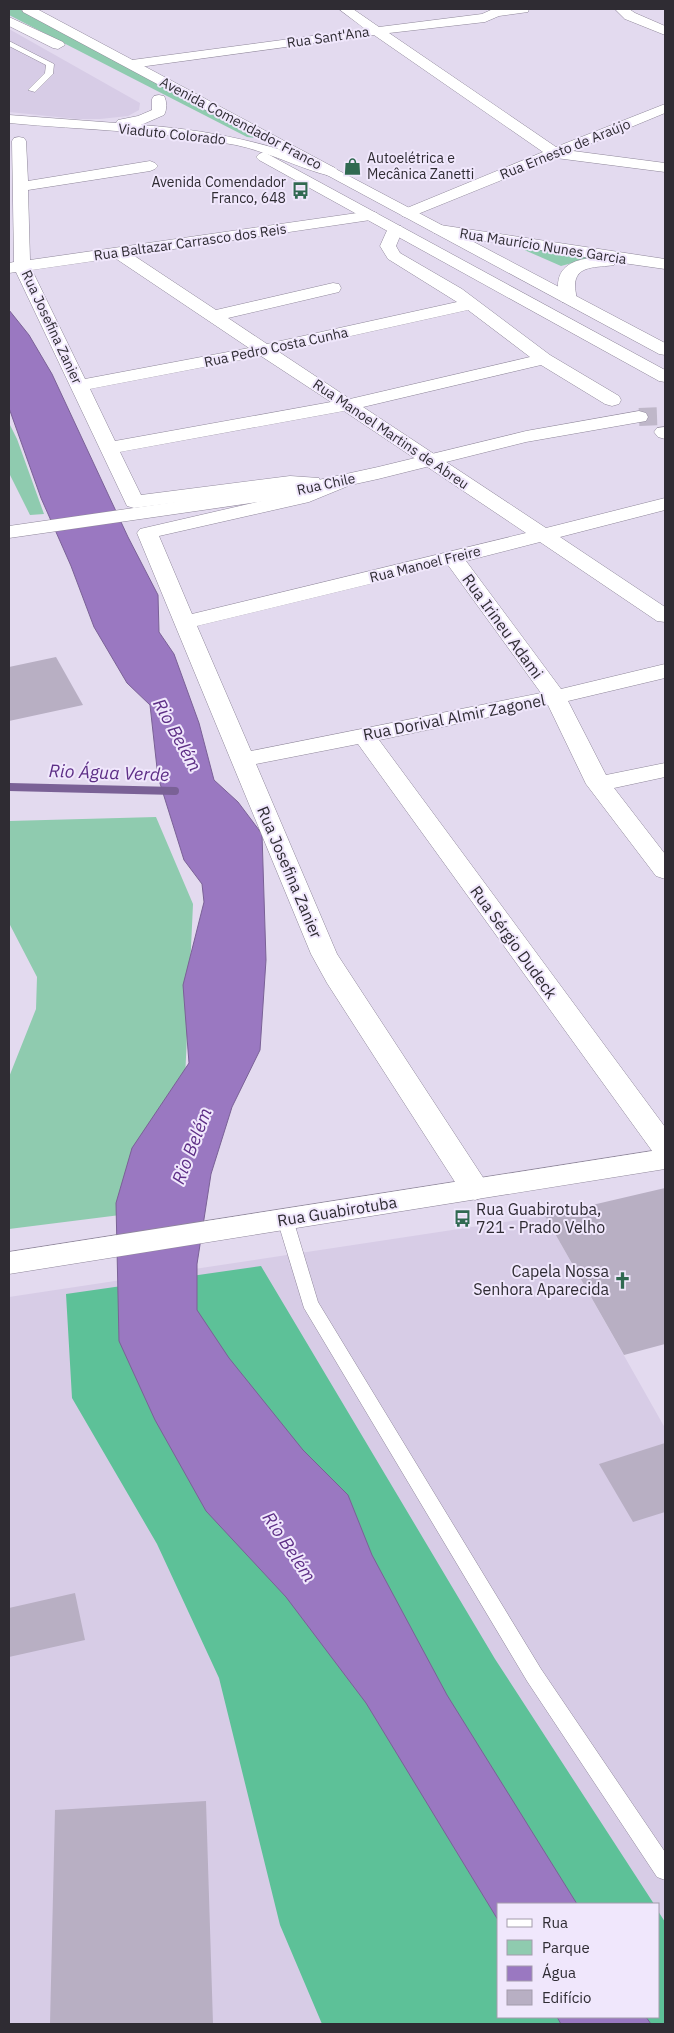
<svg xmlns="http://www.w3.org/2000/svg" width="674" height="2033" viewBox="0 0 674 2033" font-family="'IBM Plex Sans',sans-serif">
	<rect width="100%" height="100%" fill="#e3daef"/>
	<!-- built -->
	<path fill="#d7cce6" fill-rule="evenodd" d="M9,29l131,74 -1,7 -11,6 -28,3h-23l-68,-7z
		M545,1216l120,212v596h-656v-727zM498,1904h160v113h-160z"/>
	<!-- green -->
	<path fill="#8fcbaf" d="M9,9h10l246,130 -18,-2 -238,-122z
		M513,245l85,11 -37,10z
		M9,423l8,16 27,75 -14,1 -21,-42z
		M156,817l37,87 -9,197 -32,110 -143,18v-152l27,-68 1,-32 -28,-54v-102z"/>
	<!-- forest -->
	<path fill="#5dc198" d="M261,1266l234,393 159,245h-156v113h160v-106l7,11v102h-343l-42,-99 -61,-247 -62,-134 -85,-146 -6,-104z"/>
	<!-- water -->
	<path fill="#9a78c1" stroke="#7a6196" d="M9,310l20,25 23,39 76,163 30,58 1,37 15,22 25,69 15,57 24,22 24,32 4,126 -6,90 -28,57 -21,67 -14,90v46l32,48 74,92 45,45 24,60 75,140 130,209h-79v16l-132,-217 -80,-106 -80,-86 -51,-91 -36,-79 -3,-138 16,-55 57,-85 -6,-78 21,-83 -2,-18 -18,-24 -26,-83 -8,-72 -23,-22 -33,-56 -23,-61 -30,-68 -32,-90z
		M557,2017h89l5,7h-90z"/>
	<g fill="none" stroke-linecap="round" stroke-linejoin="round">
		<!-- stream -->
		<path stroke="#7a6196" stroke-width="8" d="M9,787l166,4"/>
	</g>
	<!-- building -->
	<path fill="#b8afc3" d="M56,657l27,48 -74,16v-54z
		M665,1188v156l-41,11 -79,-139z
		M665,1443v69l-32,10 -34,-58z
		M75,1593l10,47 -76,17v-49z
		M206,1801l7,223h-163l5,-214z"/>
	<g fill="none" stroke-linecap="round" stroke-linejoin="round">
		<!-- secondary-tunnel -->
		<path stroke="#bfb7c9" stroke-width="18" stroke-dasharray="18 9" stroke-linecap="butt" d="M639,417l26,-1"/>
		<defs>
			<path id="service" d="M9,41l45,23 -1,10 -18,18 -7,-2 17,-17 1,-8 -37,-19z
				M285,1213l6,2 2,4 25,83 223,367 124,183v28l-8,-3 -130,-196 -223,-373 -27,-89 2,-4z"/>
			<path id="minor" d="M339,9h14l26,18 103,-13 11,-5h36l-1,3 -29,4 -14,6 -96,11 167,114 109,-43v9l-92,38 92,12v9l-109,-14 -148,60 -6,-2 -2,-3 2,-3 141,-58 -169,-117 -242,33 -7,-4 7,-4 233,-31z
				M19,137l5,1 2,3 2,40 122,-20 5,2 3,3 -3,3 -5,2 -122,19 2,70 341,-49 6,2 2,3 -2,3 -244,36 83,55 117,-27 6,1 2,4 -2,4 -111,26 39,26 190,-42 -69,-43 -8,-13 9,-20h12l2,3 -7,17 4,7 62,36 88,66 69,41 2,4 -2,4 -7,2 -7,-2 -64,-39 -178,42 183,121 119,-30v12l-105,27 105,70v15l-8,-1 -117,-79 -74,19 95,128 104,-25v14l-97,23 38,74 59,-12v14l-51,11 51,66v25l-9,-3 -70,-92 -38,-79 -169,35 286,387v31l-10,-3 -297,-411 -102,20 81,190 149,228 4,7 -4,7 -11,4 -11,-4 -137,-213 -16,-29 -174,-421 3,-4 156,-36 13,-5h-19l-156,20 -7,-2 -111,-234 -7,1v-10l5,-1 -2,-121 2,-3zM115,258l134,90 -164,31 -53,-109zM468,310l62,47 -180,42 -71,-47zM261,356l70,46 -216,39 -25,-52zM344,411l182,122 -334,81 -33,-78 150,-34 39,-16 3,-4 -3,-4 -7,-2 -20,7 -2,-5 -29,-2 -149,19 -21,-43zM448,565l93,128 -290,58 -54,-125z
				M440,225l225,34v10l-49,-7 -2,3c-16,3 -39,-1 -39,21 0,6 3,10 -1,16h-12c-3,-5 -4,-10 -4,-16 0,-20 16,-26 33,-28l-157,-25 -2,-3 2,-3z
				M665,427v12l-7,-2 -4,-5 3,-4z"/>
			<path id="secondary" d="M22,9h15l298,159 3,3 -3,3h-10l-302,-162z
				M9,17l54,25 2,3 -7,4 -5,-1 -44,-22z
				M639,411l7,2 2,4 -2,4 -120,21 -148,37 -78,17 -291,42v-12l291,-42 78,-17 148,-36z
				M665,1149v20l-656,105v-22z"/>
			<path id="primary" d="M615,9h14l6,4 30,13v9l-40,-16z
				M159,95l5,1c3,5 3,14 0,19l-23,10c70,5 128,18 194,43l3,3 -3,3 -5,2c-32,-8 -61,-24 -94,-31 -75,-14 -152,-15 -227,-22v-8l107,8 2,-3 20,-4 14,-6v-11l2,-3z"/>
			<path id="trunk" d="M264,152l401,218v12l-6,-1 -400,-221 -3,-3 3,-3z
				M330,166l335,177v12l-6,-1 -334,-180 -3,-3 3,-3z"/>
		</defs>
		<!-- service casing -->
		<use href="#service" stroke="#8f879a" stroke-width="1"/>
		<!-- minor casing -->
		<use href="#minor" stroke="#8f879a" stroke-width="1"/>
		<!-- secondary casing -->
		<use href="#secondary" stroke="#8f879a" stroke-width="1"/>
		<!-- primary casing -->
		<use href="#primary" stroke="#8f879a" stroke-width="1"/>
		<!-- trunk casing -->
		<use href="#trunk" stroke="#8f879a" stroke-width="1"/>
		<!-- service -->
		<use href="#service" fill="#fff" fill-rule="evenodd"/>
		<!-- minor -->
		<use href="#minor" fill="#fff" fill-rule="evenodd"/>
		<!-- secondary -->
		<use href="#secondary" fill="#fff" fill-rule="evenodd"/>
		<!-- primary -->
		<use href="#primary" fill="#fff" fill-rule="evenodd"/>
		<!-- trunk -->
		<use href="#trunk" fill="#fff" fill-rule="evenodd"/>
	</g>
	<!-- icons -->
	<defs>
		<symbol id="shop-bare" viewBox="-9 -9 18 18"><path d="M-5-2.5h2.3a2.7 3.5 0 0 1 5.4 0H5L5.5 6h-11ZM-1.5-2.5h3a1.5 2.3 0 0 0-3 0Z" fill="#306951" stroke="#f0e7fc" stroke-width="2.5" paint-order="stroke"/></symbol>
		<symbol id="bus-bare" viewBox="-9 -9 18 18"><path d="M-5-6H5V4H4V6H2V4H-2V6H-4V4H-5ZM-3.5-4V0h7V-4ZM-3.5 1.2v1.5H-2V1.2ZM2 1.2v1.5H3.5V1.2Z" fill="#306951" stroke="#f0e7fc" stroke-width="2.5" paint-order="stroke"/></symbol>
		<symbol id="church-bare" viewBox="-9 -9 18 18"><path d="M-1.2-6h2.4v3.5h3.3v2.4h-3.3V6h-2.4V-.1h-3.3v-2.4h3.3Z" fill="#306951" stroke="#f0e7fc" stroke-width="2.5" paint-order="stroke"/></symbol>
	</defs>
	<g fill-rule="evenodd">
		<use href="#shop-bare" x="340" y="154" width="25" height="25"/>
		<use href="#bus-bare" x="288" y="178" width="25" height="25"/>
		<use href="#bus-bare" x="450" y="1206" width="25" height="25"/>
		<use href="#church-bare" x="610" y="1268" width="25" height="25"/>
	</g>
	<g text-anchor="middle" stroke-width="4" stroke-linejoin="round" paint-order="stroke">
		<!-- far-street labels -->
		<g font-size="14" fill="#2f2c33" stroke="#f0e7fc">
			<text transform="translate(328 37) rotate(-8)" y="5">Rua Sant'Ana</text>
			<text transform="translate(241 123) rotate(28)" y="5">Avenida Comendador Franco</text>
			<text transform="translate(172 134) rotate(6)" y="5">Viaduto Colorado</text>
			<text transform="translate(565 149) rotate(-22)" y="5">Rua Ernesto de Araújo</text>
			<text transform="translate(190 242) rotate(-8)" y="5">Rua Baltazar Carrasco dos Reis</text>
			<text transform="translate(543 246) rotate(9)" y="5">Rua Maurício Nunes Garcia</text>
			<text transform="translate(52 327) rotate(65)" y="5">Rua Josefina Zanier</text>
			<text transform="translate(276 347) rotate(-12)" y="5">Rua Pedro Costa Cunha</text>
			<text transform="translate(391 434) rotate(34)" y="5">Rua Manoel Martins de Abreu</text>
			<text transform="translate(326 484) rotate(-12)" y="5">Rua Chile</text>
			<text transform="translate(425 564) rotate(-14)" y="5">Rua Manoel Freire</text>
		</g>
		<!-- far-poi labels -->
		<g font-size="14" fill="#2f2c33" stroke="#f0e7fc" text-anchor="start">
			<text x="367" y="163">Autoelétrica e<tspan x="367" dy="16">Mecânica Zanetti</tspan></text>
			<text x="286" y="187" text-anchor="end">Avenida Comendador<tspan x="286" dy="16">Franco, 648</tspan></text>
		</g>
		<!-- street labels -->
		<g font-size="16" fill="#2f2c33" stroke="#f0e7fc">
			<text transform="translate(503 626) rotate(54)" y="6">Rua Irineu Adami</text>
			<text transform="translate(454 717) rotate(-11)" y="6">Rua Dorival Almir Zagonel</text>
			<text transform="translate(290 872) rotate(67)" y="6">Rua Josefina Zanier</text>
			<text transform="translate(514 942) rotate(54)" y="6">Rua Sérgio Dudeck</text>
			<text transform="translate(337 1211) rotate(-9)" y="6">Rua Guabirotuba</text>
		</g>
		<!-- poi labels -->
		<g font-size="16" fill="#2f2c33" stroke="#f0e7fc" text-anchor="start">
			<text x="476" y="1215">Rua Guabirotuba,<tspan x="476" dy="18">721 - Prado Velho</tspan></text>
			<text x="609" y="1277" text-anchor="end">Capela Nossa<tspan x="609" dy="18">Senhora Aparecida</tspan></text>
		</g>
		<!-- water labels -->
		<g font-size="18" font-style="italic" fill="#5d2e86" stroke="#f0e7fc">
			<text transform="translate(177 735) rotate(61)" y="6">Rio Belém</text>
			<text transform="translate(109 773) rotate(2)" y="6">Rio Água Verde</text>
			<text transform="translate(192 1146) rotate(-69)" y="6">Rio Belém</text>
			<text transform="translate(289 1547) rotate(56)" y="6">Rio Belém</text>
		</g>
	</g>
	<!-- border -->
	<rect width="674" height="2033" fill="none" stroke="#2f2c33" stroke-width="20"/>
	<!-- legend -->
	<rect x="497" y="1903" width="162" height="115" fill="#f0e7fc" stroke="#a39cac"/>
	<rect x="507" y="1919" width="25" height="8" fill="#ffffff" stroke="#a39cac"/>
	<text x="542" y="1928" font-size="15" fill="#2f2c33">Rua</text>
	<rect x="507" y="1940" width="25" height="15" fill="#8fcbaf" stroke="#a39cac"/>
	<text x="542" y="1953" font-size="15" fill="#2f2c33">Parque</text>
	<rect x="507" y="1966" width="25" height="15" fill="#9a78c1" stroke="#a39cac"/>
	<text x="542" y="1978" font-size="15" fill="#2f2c33">Água</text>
	<rect x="507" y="1990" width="25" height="15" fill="#b8afc3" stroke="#a39cac"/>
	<text x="542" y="2003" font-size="15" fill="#2f2c33">Edifício</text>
</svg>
